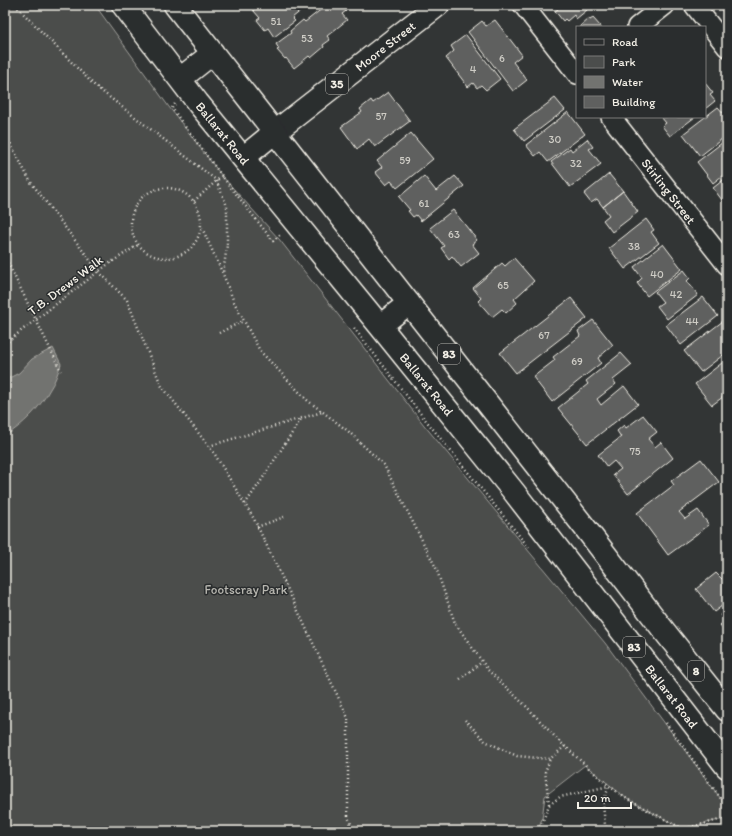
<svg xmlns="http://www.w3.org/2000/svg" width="732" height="836" viewBox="0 0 732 836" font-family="Itim,sans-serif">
	<rect width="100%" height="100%" fill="#323535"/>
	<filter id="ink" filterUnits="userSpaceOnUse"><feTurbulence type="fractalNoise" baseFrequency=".025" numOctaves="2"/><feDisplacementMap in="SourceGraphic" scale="8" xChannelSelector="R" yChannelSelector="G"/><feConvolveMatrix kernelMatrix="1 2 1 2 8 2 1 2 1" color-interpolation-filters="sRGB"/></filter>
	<g filter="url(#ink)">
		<!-- green -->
		<path fill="#4b4d4c" stroke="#a09f9a" d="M5,5h90l74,102 53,69 57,63 145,186 181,218 122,164v11l-44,11 -56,-30 -42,-34 -40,31 -3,23 -5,12h-532z"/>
		<!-- water -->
		<path fill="#727370" stroke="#a6a5a0" d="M53,348l8,16c-3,8 -6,18 -11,25 -10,19 -27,36 -45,47v-56l14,-7 13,-14z"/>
		<!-- building -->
		<path fill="#5f605f" stroke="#f4f1e8" d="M259,5h49l-16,13 3,3 -21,16 -6,-9 -3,2 -8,-10 3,-2 -7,-8z
			M323,5h18l5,6 -4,3 5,6 -20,16 3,4 -7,5 1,2 -13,11 -2,-2 -15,12 -8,-10 -1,1 -8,-9 2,-1 -3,-5 15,-11 -1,-2 13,-11 2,2 18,-14 -2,-2z
			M555,5h28l4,5 -11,9 -2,-4 -7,6 -2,-2 -2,2 -8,-10 3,-2z
			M589,18l1,2 3,-2 8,9h-22z
			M495,20l27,35 -9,7 14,18 -14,11 -45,-59 14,-11 4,5z
			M466,35l34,44 -14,11 -5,-5 -4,3 -4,-5 -5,4 -22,-29 8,-7 -3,-5z
			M705,83l8,10 -3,2 5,6 -10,8z
			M388,92l22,29 -35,26 -6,-8 -12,10 -16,-22 21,-15 -2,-3 11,-9 2,3z
			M555,98l10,12 -41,31 -10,-12z
			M718,107l7,8 2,-2v22l-27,21 -17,-22z
			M568,112l17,22 -37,28 -8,-10 -5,4 -9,-11z
			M661,117h34l-25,19 -8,-10 4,-3z
			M411,133l22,26 -36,29 -6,-7 -5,4 -11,-13 7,-5 -5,-6z
			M587,139l6,8 -4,2 12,15 -31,23 -19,-25 19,-14 2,3z
			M727,139v33l-14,11 -16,-21z
			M609,174l14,17 -20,16 -6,-8 -6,4 -7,-9z
			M424,176l12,15 19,-15 9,10 -43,35 -5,-6 -3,2 -5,-6 2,-1 -11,-13z
			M727,177v26l-2,1 -12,-16z
			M623,191l15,21 -26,20 -9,-12 6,-5 -6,-8z
			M453,210l24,30 -5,4 7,9 -18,14 -9,-11 -3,3 -8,-11 3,-2 -14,-18z
			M646,219l8,11 -3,2 8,11 -34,26 -16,-21z
			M663,244l19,25 -35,27 -10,-13 5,-5 -8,-11z
			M514,258l20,23 -20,18 3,4 -11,10 -4,-4 -10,8 -14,-16 3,-3 -8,-10 29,-25 3,3z
			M684,270l6,8 -3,3 11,14 -31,24 -10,-13 6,-4 -8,-10z
			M703,297l15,19 -37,29 -15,-20z
			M571,298l16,20 -71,55 -16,-20z
			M593,320l20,25 -15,13 3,5 -49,39 -19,-25 22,-17 -2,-3 27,-21 -2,-5z
			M723,321l4,5v26l-26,20 -17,-21z
			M621,353l11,12 -19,15 3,4 -19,15 4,6 23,-19 14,18 -51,40 -29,-36 30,-24 -2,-3z
			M727,359v35l-15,11 -17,-21z
			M643,415l14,17 -9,7 7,8 6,-5 12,16 -45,36 -15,-19 8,-6 -7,-8 -7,6 -9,-12 23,-18 -4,-6 7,-6 2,3z
			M701,459l18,23 -40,30 6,7 13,-9 11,15 -41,30 -31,-42 37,-28 -3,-4z
			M716,573l6,6 5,-4v27l-13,10 -18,-23z
			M727,609v24l-7,-8 5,-4 -5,-6z"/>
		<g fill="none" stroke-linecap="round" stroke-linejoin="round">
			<defs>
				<path id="minor" d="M523,5l54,69
					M694,5l33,42
					M637,27l28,-22
					M611,117l116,148"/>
				<path id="major" d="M275,132l163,-127"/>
				<path id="highway" d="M123,5l75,98 182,223 134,166 213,275
					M175,5l411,524 79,103 62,78
					M180,79l33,-26
					M243,158l32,-26
					M380,326l29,-23"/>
			</defs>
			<!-- minor casing -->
			<use href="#minor" stroke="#f4f1e8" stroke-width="22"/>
			<!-- major casing -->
			<use href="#major" stroke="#f4f1e8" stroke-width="25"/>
			<!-- highway casing -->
			<use href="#highway" stroke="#f4f1e8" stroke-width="25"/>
			<!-- path -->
			<path stroke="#f4f1e8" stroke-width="2.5" stroke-dasharray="1 3" stroke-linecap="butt" d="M15,5l80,81 121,94 11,26v39l-4,29
				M5,13l3,-8
				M175,104l-3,4 11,16 39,52
				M5,133l25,48 69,91 28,28 34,85 53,68 40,66 36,75 58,124v99l6,14
				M131 223a35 35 0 1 1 70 0a35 35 0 1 1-70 0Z
				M194,201l28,-25 51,65 8,-7
				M202,228l21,46 11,28 26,49 47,49 41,31 36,34 52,103 19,55 33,47 38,36 31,33 36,33 16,14 18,13 56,30 44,-11
				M8,263l53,108
				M354,328l70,90 106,131
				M219,333l24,-12
				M5,344l16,-13 86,-66 31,-20
				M209,446l113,-34
				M245,504l14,-20 42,-65
				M257,527l27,-10
				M460,679l22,-17
				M465,720l20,21 32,15 33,3 15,-13
				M666,723l61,84
				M549,804l-4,-32 5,-13
				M539,831l10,-26 11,-8 49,-11
				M608,831l-3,-6 -2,-21 6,-18"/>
			<!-- minor -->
			<use href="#minor" stroke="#2a2d2e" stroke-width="19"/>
			<!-- major -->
			<use href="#major" stroke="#2a2d2e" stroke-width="22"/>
			<!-- highway -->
			<use href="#highway" stroke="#2a2d2e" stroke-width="22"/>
		</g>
	</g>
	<g text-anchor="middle" stroke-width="3" stroke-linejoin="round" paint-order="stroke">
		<!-- number labels -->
		<g font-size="11" fill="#cfcdc6">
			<text x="276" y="25">51</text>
			<text x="307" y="42">53</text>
			<text x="502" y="62">6</text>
			<text x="473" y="73">4</text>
			<text x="381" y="120">57</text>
			<text x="555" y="143">30</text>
			<text x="405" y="164">59</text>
			<text x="576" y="167">32</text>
			<text x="424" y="207">61</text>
			<text x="454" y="238">63</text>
			<text x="634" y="250">38</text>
			<text x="657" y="278">40</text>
			<text x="503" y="289">65</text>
			<text x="676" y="298">42</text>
			<text x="692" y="325">44</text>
			<text x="544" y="339">67</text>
			<text x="577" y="365">69</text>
			<text x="635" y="455">75</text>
		</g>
		<!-- shield labels -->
		<g fill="#2a2d2e" stroke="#b7b6b0" stroke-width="1">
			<rect x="326" y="74" width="22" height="20" rx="3"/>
			<rect x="438" y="344" width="22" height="20" rx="3"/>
			<rect x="623" y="637" width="22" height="20" rx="3"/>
			<rect x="688" y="661" width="16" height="20" rx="3"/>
		</g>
		<g font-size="12" font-weight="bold" fill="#f4f1e8">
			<text x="337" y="88">35</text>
			<text x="449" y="358">83</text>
			<text x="634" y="651">83</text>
			<text x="696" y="675">8</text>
		</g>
		<!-- street labels -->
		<g font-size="13" fill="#f4f1e8" stroke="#2a2d2e">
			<text transform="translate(385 46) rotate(-38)" y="5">Moore Street</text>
			<text transform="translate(223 133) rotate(51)" y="5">Ballarat Road</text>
			<text transform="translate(669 191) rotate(52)" y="5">Stirling Street</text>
			<text transform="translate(65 285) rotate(-37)" y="5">T.B. Drews Walk</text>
			<text transform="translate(427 384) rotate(51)" y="5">Ballarat Road</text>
			<text transform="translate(672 696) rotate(52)" y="5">Ballarat Road</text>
		</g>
		<!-- park labels -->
		<g font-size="13" fill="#b9b8b1" stroke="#2a2d2e">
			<text x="246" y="594">Footscray Park</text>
		</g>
	</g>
	<!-- margin -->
	<rect width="732" height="836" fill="none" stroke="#2a2d2e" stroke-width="20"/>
	<rect x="10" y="10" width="712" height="816" fill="none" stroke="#f4f1e8" stroke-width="1.5" filter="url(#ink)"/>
	<!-- legend -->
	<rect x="576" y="26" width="130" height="92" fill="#2a2d2e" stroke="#7b7b78"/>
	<rect x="584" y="39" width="20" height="6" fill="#2a2d2e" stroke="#7b7b78"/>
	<text x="612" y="46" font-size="12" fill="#f4f1e8">Road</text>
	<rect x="584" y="56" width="20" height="12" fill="#4b4d4c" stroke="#7b7b78"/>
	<text x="612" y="66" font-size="12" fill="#f4f1e8">Park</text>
	<rect x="584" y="76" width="20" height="12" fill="#727370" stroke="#7b7b78"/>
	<text x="612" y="86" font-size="12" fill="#f4f1e8">Water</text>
	<rect x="584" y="96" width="20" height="12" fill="#5f605f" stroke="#7b7b78"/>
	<text x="612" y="106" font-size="12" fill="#f4f1e8">Building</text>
	<!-- scale -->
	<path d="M578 802v6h53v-6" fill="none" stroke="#f4f1e8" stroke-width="2"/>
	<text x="584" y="802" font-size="12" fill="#f4f1e8" stroke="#2a2d2e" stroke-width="3" paint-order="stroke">20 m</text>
</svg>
